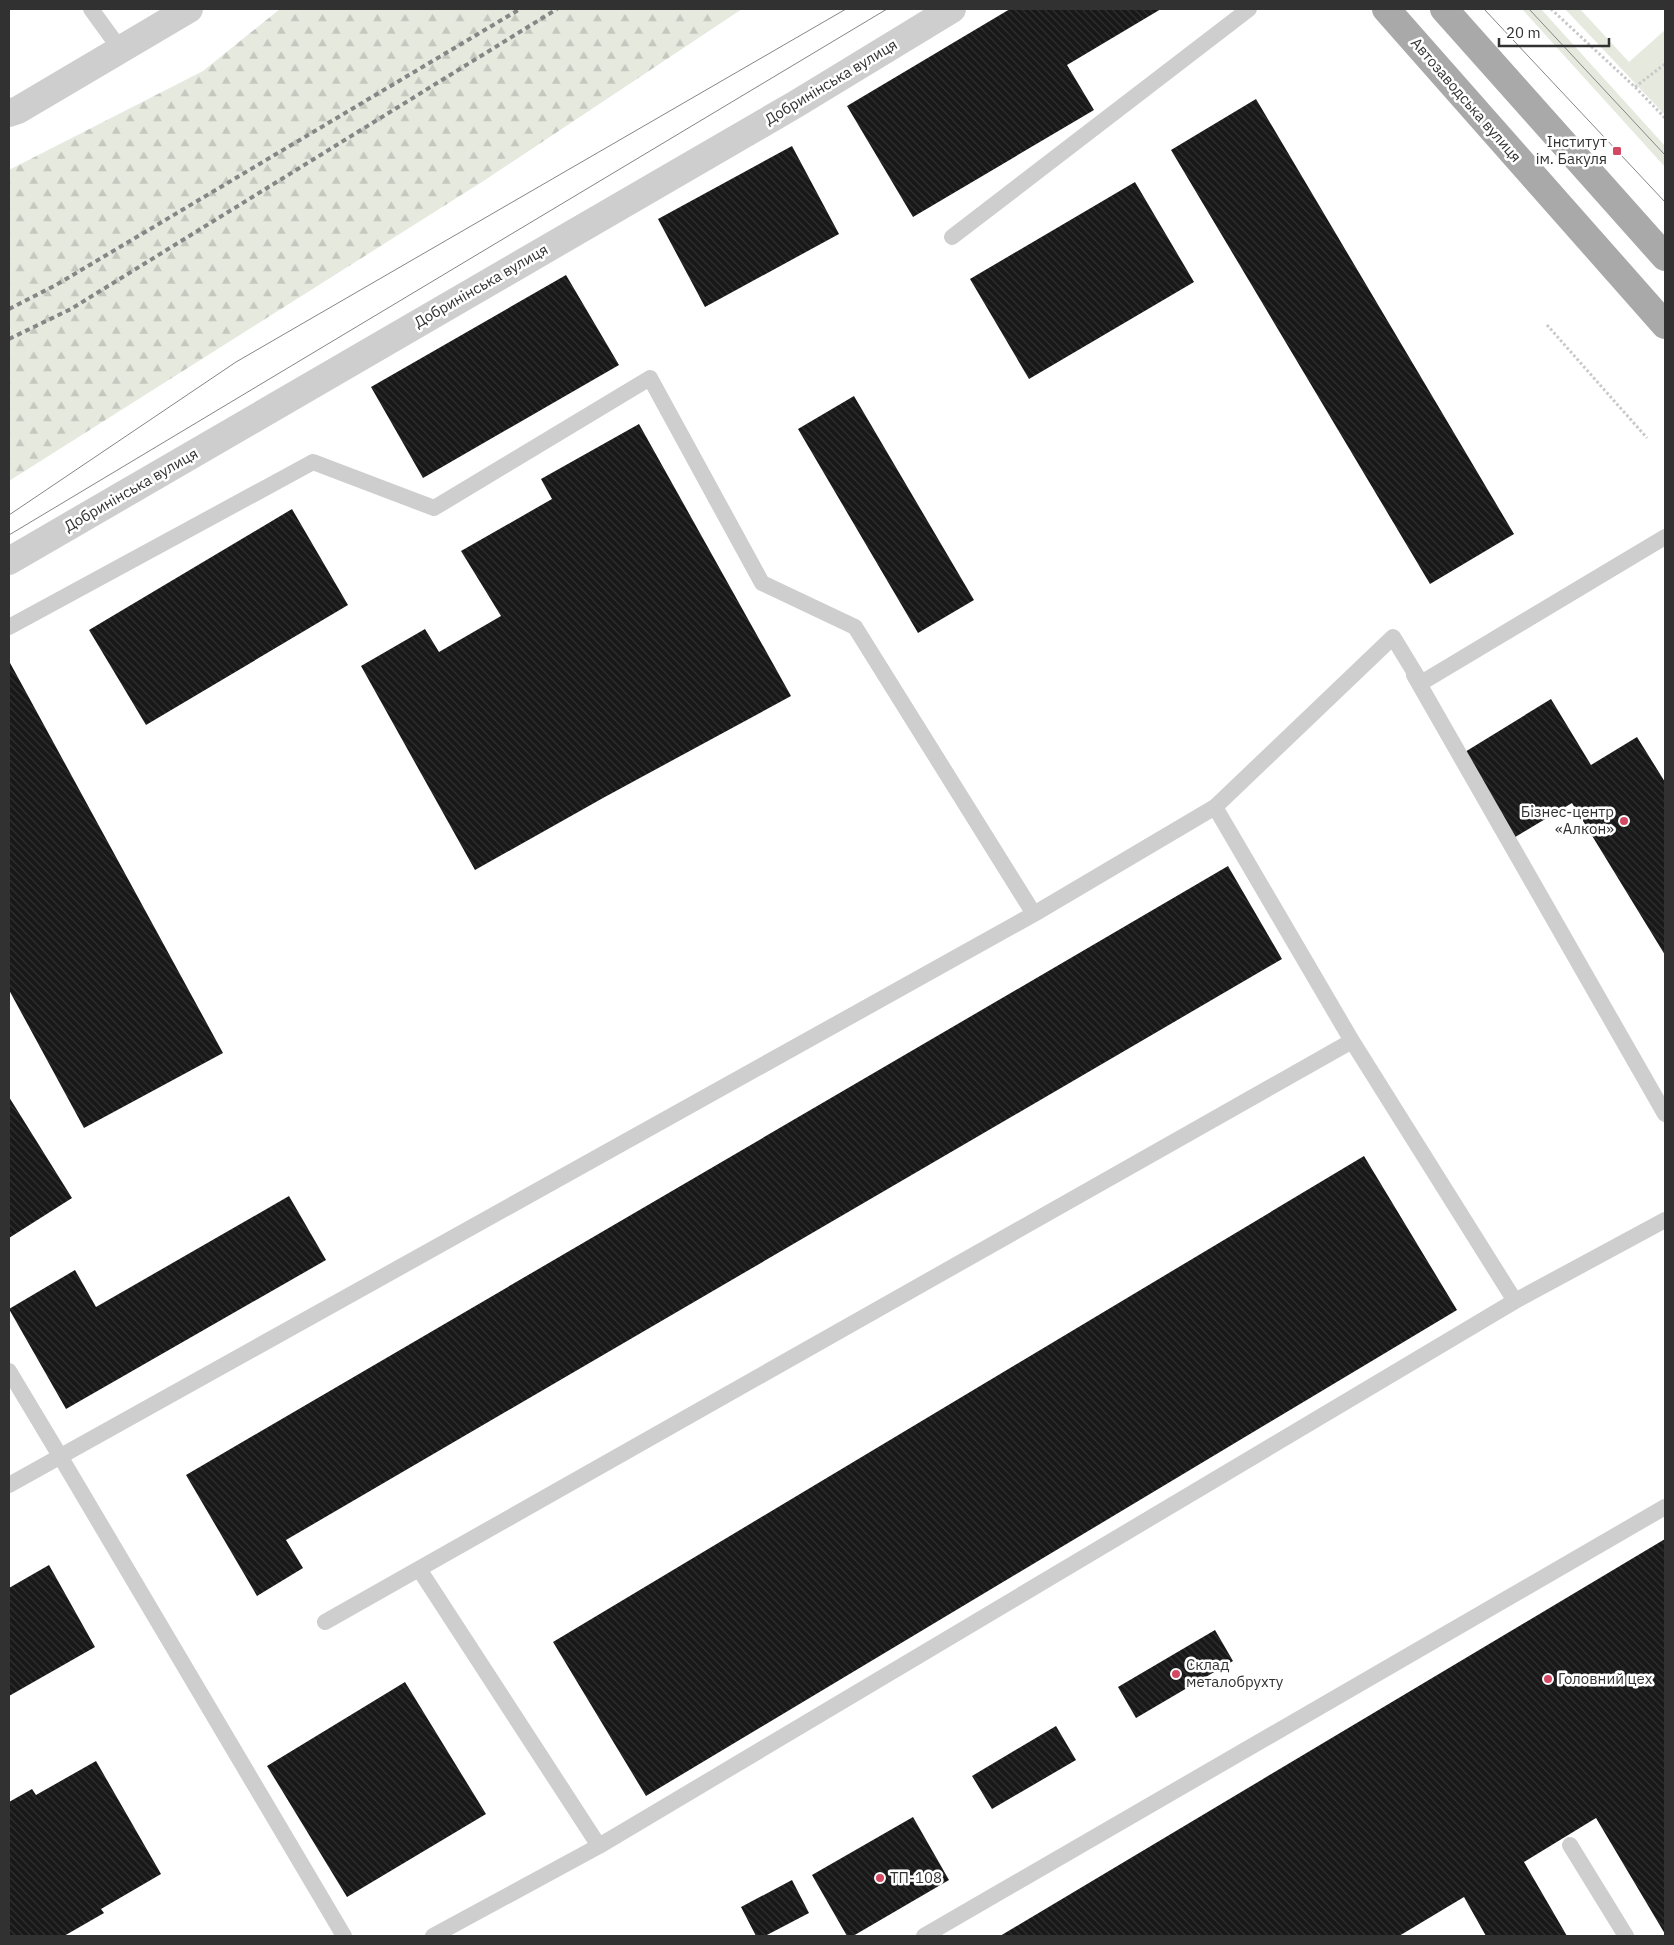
<svg xmlns="http://www.w3.org/2000/svg" width="1674" height="1945" viewBox="0 0 1674 1945" font-family="'IBM Plex Sans',sans-serif">
	<defs>
		<pattern id="forest-firs" width="22" height="20" patternUnits="userSpaceOnUse" patternTransform="scale(1.25)"><rect width="22" height="20" fill="#e5e9de"/><path d="M5 1l3.5 6h-7zM16 11l3.5 6h-7z" fill="#c5c8bf"/></pattern>
		<pattern id="building-back-hatch" width="6" height="6" patternUnits="userSpaceOnUse" patternTransform="scale(1.25)"><rect width="6" height="6" fill="#181818"/><path d="M-1 5l2 2M0 0l6 6M5-1l2 2" fill="none" stroke="#313131"/></pattern>
	</defs>
	<rect width="100%" height="100%" fill="#fff"/>
	<!-- green -->
	<path fill="#e5e9de" d="M1522,9h19l124,137v21z
		M1565,9h15l49,53 36,-32v85z"/>
	<!-- forest -->
	<path fill="url(#forest-firs)" d="M280,9h462l-257,171 -476,301v-311l194,-99z"/>
	<!-- building -->
	<path fill="url(#building-back-hatch)" d="M1010,9h151l-94,56 27,45 -181,107 -66,-111z
		M1256,99l258,435 -84,50 -259,-434z
		M792,146l47,88 -134,73 -47,-88z
		M1135,182l59,100 -165,97 -59,-100z
		M566,275l53,90 -196,113 -52,-91z
		M854,396l120,204 -56,33 -120,-204z
		M639,424l152,272 -188,102 -128,72 -114,-204 64,-37 14,23 62,-36 -40,-65 91,-52 -11,-20z
		M292,509l56,96 -202,120 -57,-95z
		M9,661l214,392 -139,75 -75,-138z
		M1551,699l40,66 46,-28 28,45v173l-93,-152 -60,36 -52,-84z
		M1228,866l54,93 -996,581 17,28 -46,28 -71,-121z
		M9,1097l63,101 -63,40z
		M1364,1156l93,154 -811,486 -93,-154z
		M289,1196l37,64 -260,149 -57,-100 66,-39 21,37z
		M1665,1539v395l-69,-116 -72,44 43,74h-81l-22,-39 -65,39h-399z
		M49,1565l46,82 -86,49v-108z
		M1215,1630l18,31 -97,57 -18,-31z
		M405,1682l81,132 -139,83 -80,-131z
		M1056,1726l20,34 -84,49 -20,-33z
		M96,1761l65,113 -60,35 3,4 -40,23h-55v-134l23,-13 4,6z
		M913,1817l36,63 -96,56h-6l-35,-61z
		M792,1880l17,33 -44,23h-9l-15,-29z"/>
	<g fill="none" stroke-linecap="round" stroke-linejoin="round">
		<!-- path -->
		<path stroke="#c8c8c8" stroke-width="3" stroke-dasharray="2.5 2.5" stroke-linecap="butt" d="M1551,9l84,78 30,31
			M1635,87l30,-23
			M1547,325l100,113"/>
		<!-- service -->
		<path stroke="#cecece" stroke-width="16" d="M91,9l29,40
			M952,237l297,-228
			M9,627l304,-165 121,46 216,-130 112,205 93,44 179,287
			M1414,675l251,439
			M1215,807l137,234 163,260
			M9,1371l51,85 284,480
			M9,1485l1025,-571 181,-107 178,-170 28,46 244,-146
			M419,1569l180,277
			M325,1622l1027,-581
			M1570,1845l56,91
			M433,1936l166,-90 916,-545 150,-81
			M924,1936l741,-429"/>
		<!-- minor -->
		<path stroke="#cecece" stroke-width="28" d="M9,113l9,-3 171,-101
			M9,561l787,-457 156,-95"/>
		<!-- primary -->
		<path stroke="#a9a9a9" stroke-width="28" d="M1386,9l279,316
			M1444,9l221,248"/>
		<!-- tram -->
		<path stroke="#868686" stroke-width="1" d="M1484,9l181,193
			M1529,9l136,146
			M9,515l227,-153 610,-353
			M9,535l878,-526"/>
		<!-- rail -->
		<path stroke="#868686" stroke-width="4" stroke-dasharray="5 4" stroke-linecap="butt" d="M9,309l47,-24 464,-276
			M9,339l62,-30 486,-300"/>
	</g>
	<!-- markers -->
	<g fill="#d34863" stroke="#fff" stroke-width="2">
		<rect x="1612" y="146" width="10" height="10" rx="2.5"/>
		<circle cx="1624" cy="821" r="5"/>
		<circle cx="1176" cy="1674" r="5"/>
		<circle cx="1548" cy="1679" r="5"/>
		<circle cx="880" cy="1878" r="5"/>
	</g>
	<g text-anchor="middle" stroke-width="5" stroke-linejoin="round" paint-order="stroke">
		<!-- street labels -->
		<g font-size="15" fill="#313131" stroke="#fff">
			<text transform="translate(831 82) rotate(-31)" y="5">Добринінська вулиця</text>
			<text transform="translate(1466 100) rotate(49)" y="5">Автозаводська вулиця</text>
			<text transform="translate(481 286) rotate(-30)" y="5">Добринінська вулиця</text>
			<text transform="translate(131 490) rotate(-30)" y="5">Добринінська вулиця</text>
		</g>
		<!-- poi labels -->
		<g font-size="15" fill="#313131" stroke="#fff" text-anchor="start">
			<text x="1607" y="147" text-anchor="end">Інститут<tspan x="1607" dy="17">ім. Бакуля</tspan></text>
			<text x="1614" y="817" text-anchor="end">Бізнес-центр<tspan x="1614" dy="17">«Алкон»</tspan></text>
			<text x="1186" y="1670">Склад<tspan x="1186" dy="17">металобрухту</tspan></text>
			<text x="1558" y="1684">Головний цех</text>
			<text x="890" y="1883">ТП-108</text>
		</g>
	</g>
	<!-- border -->
	<rect width="1674" height="1945" fill="none" stroke="#313131" stroke-width="20"/>
	<!-- scale -->
	<path d="M1499 38v8h110v-8" fill="none" stroke="#313131" stroke-width="2.5"/>
	<text x="1506" y="38" font-size="15" fill="#313131" stroke="#ffffff" stroke-width="4" paint-order="stroke">20 m</text>
</svg>
